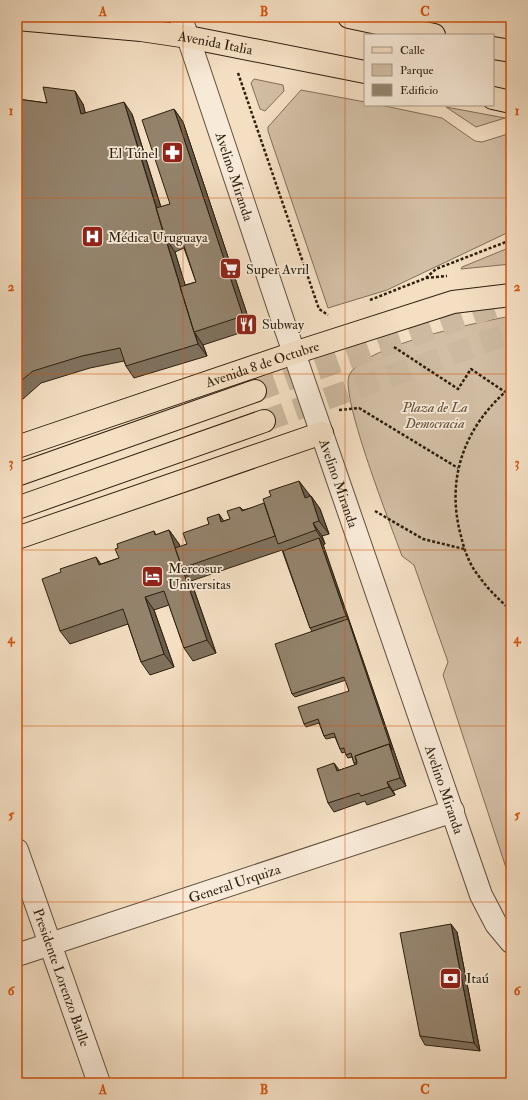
<svg xmlns="http://www.w3.org/2000/svg" width="528" height="1100" viewBox="0 0 528 1100" font-family="'IM FELL Double Pica',serif">
	<rect width="100%" height="100%" fill="#f4dfc3"/>
	<filter id="stains"><feTurbulence type="fractalNoise" baseFrequency=".005" numOctaves="4"/><feColorMatrix values="0 0 0 0 .2 0 0 0 0 .09 0 0 0 0 .02 0 0 0 .5 -.17"/></filter>
	<radialGradient id="worn" r=".72"><stop offset=".6" stop-color="#630" stop-opacity="0"/><stop offset="1" stop-color="#630" stop-opacity=".3"/></radialGradient>
	<!-- green -->
	<path fill="#d2bea4" stroke="#806e58" d="M254,79l29,6 1,6 -19,20 -5,-2 -9,-26z
		M301,90l64,12v3h15l62,13 33,23 7,1 29,-9v98l-124,59 -59,18 -60,-177v-4z
		M446,107l59,11 -29,9z
		M511,247v17l-50,5 1,-2z
		M511,316v567l-68,-208 5,-13 -34,-97 -12,-9c-11,-30 -61,-157 -53,-180 11,-30 131,-54 162,-60z"/>
	<g fill="none" stroke-linecap="round" stroke-linejoin="round">
		<!-- secondary-tunnel -->
		<path stroke="#ccb99f" stroke-width="22" stroke-dasharray="22 11" stroke-linecap="butt" d="M255,391l256,-90
			M264,421l247,-88"/>
		<defs>
			<g id="minor">
				<path d="M180,17l8,20"/>
				<path id="s1" d="M17,850l82,233"/>
			</g>
			<g id="tertiary">
				<path id="s2" d="M188,37l94,281 199,577 15,29 15,18"/>
				<path id="s3" d="M17,955l436,-144"/>
			</g>
			<g id="primary">
				<path d="M349,17l85,18"/>
				<path id="s4" d="M17,19l124,11 47,7 177,35"/>
				<path d="M493,48l18,3"/>
				<path d="M493,98l18,4"/>
				<path id="s5" d="M17,447l277,-94 159,-51 58,-7"/>
				<path d="M17,475l238,-84"/>
				<path d="M17,508l247,-87"/>
				<path d="M17,538l305,-105"/>
			</g>
		</defs>
		<!-- minor casing -->
		<use href="#minor" stroke="#5f4f3a" stroke-width="24"/>
		<!-- tertiary casing -->
		<use href="#tertiary" stroke="#5f4f3a" stroke-width="24"/>
		<!-- primary casing -->
		<use href="#primary" stroke="#2d1f0d" stroke-width="24"/>
		<!-- path -->
		<path stroke="#2d1f0d" stroke-width="2.5" stroke-dasharray="3 2" stroke-linecap="butt" d="M238,73l81,236 9,6
			M426,278l21,-2
			M370,300l56,-22 10,-9 75,-29
			M394,347l64,42 13,-20 34,23
			M511,387c-46,38 -66,91 -50,149 3,13 8,28 17,39 9,13 20,24 33,35
			M339,410l20,-2 99,60
			M375,511l48,28 41,10"/>
		<!-- minor -->
		<use href="#minor" stroke="#f8ead8" stroke-width="22"/>
		<!-- tertiary -->
		<use href="#tertiary" stroke="#f8ead8" stroke-width="22"/>
		<!-- primary -->
		<use href="#primary" stroke="#f4dfc3" stroke-width="22"/>
	</g>
	<!-- wall -->
	<path fill="#7f715d" stroke="#2d1f0d" fill-rule="evenodd" d="M17,99l30,4 36,1 2,9 47,1 29,93 9,-3 4,-95 9,13 69,207 -49,16 4,11 -73,22 -8,-12 -2,-5 -34,7 -49,15 -18,16 -6,2zM184,248l12,34 -11,3 -10,-33z
		M309,494l1,2h1l9,13 9,25 -7,2 3,8 -2,1 83,241 -13,5 2,4 -28,10 -2,-4 -31,11 -6,-9 12,-33 15,-5 -1,-2 -2,-6 -4,1 -2,-3 -1,-3 -3,1 -2,-4 -5,-12 -9,2 -2,-3 -5,-13 -13,4 -2,-3 45,-33 -3,-11 -51,17 -3,-3 20,-63 -2,-3 -28,-78 -91,31 25,72 -23,8 -9,-13 -15,-43 -15,5 20,57 -24,8 -9,-13 -13,-38 -58,20 -10,-13 41,-67 18,-6 -1,-10 36,-17 2,4 13,-5 10,14 1,3 7,-3 32,-30 4,7 7,-2 10,-12 3,3z
		M457,932l23,119 -55,-6 -5,-9z"/>
	<!-- shaded-wall -->
	<path fill="#685c4c" stroke="#2d1f0d" d="M75,91l8,13 6,22 -8,-12z
		M124,102l8,12 38,123 -4,1z
		M174,109l9,13 69,207 -9,-13z
		M166,239l9,13 24,78 -5,2z
		M195,333l8,12 4,11 -9,-12z
		M299,481l10,13 6,17 -10,-13z
		M311,496l9,13 9,25 -10,-13z
		M219,514l9,13 -7,-5z
		M313,523l9,13 3,8 -9,-14z
		M169,530l10,14 7,22 -4,2z
		M319,538l4,6 83,242 -6,-8 -52,-159 -2,-3z
		M96,557l9,13 -6,-5z
		M182,568l9,13 25,72 -9,-13z
		M145,597l9,13 20,57 -10,-13z
		M334,763l6,8h-3z
		M387,782l6,9 2,4 -6,-8z
		M451,924l6,8 23,119 -6,-8z"/>
	<!-- building -->
	<path fill="#94836c" stroke="#2d1f0d" d="M43,87l32,4 6,23 43,-12 70,230 4,12 -72,22 -6,-18 -38,8 -49,15 -16,13v-285l30,4z
		M174,109l69,207 -49,16 -14,-45 16,-5 -16,-48 -15,5 -9,-31 14,-4 -28,-84z
		M299,481l6,17 6,-2 8,25 -6,2 3,7 -38,14 -15,-45 8,-3 -2,-5z
		M264,503l11,33 -93,32 -7,-20 12,-4 -4,-11 26,-9 -2,-6 12,-4 2,8 9,-3 -3,-8 13,-4 2,4z
		M169,530l38,110 -23,8 -20,-57 -19,6 19,57 -23,8 -18,-53 -63,22 -18,-52 19,-7 -1,-3 36,-12 3,8 20,-7 -4,-9 3,-1 -1,-4 37,-13 1,4z
		M319,538l27,78 -36,12 -27,-77z
		M348,619l44,131 -3,-6 -34,12 2,6 -3,1 -3,-10 -5,2 -2,-7 -4,1 -6,-16 -10,3 -6,-17 -14,5 -6,-17 51,-16 -5,-14 -52,17 -17,-50z
		M389,744l11,34 -13,4 2,5 -28,9 -2,-3 -31,10 -11,-34 17,-6 3,8 20,-7 -2,-8z
		M451,924l23,119 -54,-7 -20,-103z"/>
	<!-- grid -->
	<path fill="none" stroke="#d5530c" stroke-width="1" stroke-opacity="0.55" d="M183,17v1066M345,17v1066M17,198h494M17,374h494M17,550h494M17,726h494M17,902h494"/>
	<!-- icons -->
	<defs>
		<symbol id="pharmacy-square" viewBox="-11 -11 22 22"><rect x="-9" y="-9" width="18" height="18" rx="4" fill="#8f2418" stroke="#f8ead8"/><path d="M-2-6h4v4h4v4h-4v4h-4v-4h-4v-4h4Z" fill="#fff"/></symbol>
		<symbol id="hospital-square" viewBox="-11 -11 22 22"><rect x="-9" y="-9" width="18" height="18" rx="4" fill="#8f2418" stroke="#f8ead8"/><path d="M-5-5h3v3.5h4V-5h3V5h-3V1.5h-4V5h-3Z" fill="#fff"/></symbol>
		<symbol id="supermarket-square" viewBox="-11 -11 22 22"><rect x="-9" y="-9" width="18" height="18" rx="4" fill="#8f2418" stroke="#f8ead8"/><path d="M-6-5.5h2.5l.6 2H6L4.5 2H-2.5L-4.4-4H-6ZM-1.5 3.2a1.3 1.3 0 1 0 .1 0ZM3 3.2a1.3 1.3 0 1 0 .1 0Z" fill="#fff"/></symbol>
		<symbol id="restaurant-square" viewBox="-11 -11 22 22"><rect x="-9" y="-9" width="18" height="18" rx="4" fill="#8f2418" stroke="#f8ead8"/><path d="M-5-6h1v4h1v-4h1v4h1v-4h1v5L-1.5 .5V6h-2V.5L-5-1ZM5-6V6H3V1.5H1.5Q1.5-4 5-6Z" fill="#fff"/></symbol>
		<symbol id="hotel-square" viewBox="-11 -11 22 22"><rect x="-9" y="-9" width="18" height="18" rx="4" fill="#8f2418" stroke="#f8ead8"/><path d="M-6-4.5h1.5V1H6V5H4.5V3h-9V5H-6ZM-4 0a1.8 1.8 0 1 1 3.6 0ZM.5 0V-2.5h3Q6-2.5 6 0Z" fill="#fff"/></symbol>
		<symbol id="bank-square" viewBox="-11 -11 22 22"><rect x="-9" y="-9" width="18" height="18" rx="4" fill="#8f2418" stroke="#f8ead8"/><path d="M-6-4H6V4H-6ZM0-2.3a2.3 2.3 0 1 0 0 4.6a2.3 2.3 0 1 0 0-4.6Z" fill="#fff"/></symbol>
	</defs>
	<g fill-rule="evenodd">
		<use href="#pharmacy-square" x="160" y="140" width="25" height="25"/>
		<use href="#hospital-square" x="80" y="224" width="25" height="25"/>
		<use href="#supermarket-square" x="218" y="256" width="25" height="25"/>
		<use href="#restaurant-square" x="234" y="312" width="25" height="25"/>
		<use href="#hotel-square" x="140" y="564" width="25" height="25"/>
		<use href="#bank-square" x="438" y="966" width="25" height="25"/>
	</g>
	<g text-anchor="middle" stroke-width="3.5" stroke-linejoin="round" paint-order="stroke">
		<!-- street labels -->
		<g font-size="14" fill="#2d1f0d" stroke="#f8ead8">
			<text dy="5" stroke="none"><textPath href="#s4" startOffset="200">Avenida Italia</textPath></text>
			<text dy="5" stroke="none"><textPath href="#s2" startOffset="147">Avelino Miranda</textPath></text>
			<text dy="5" stroke="none"><textPath href="#s5" startOffset="259">Avenida 8 de Octubre</textPath></text>
			<text dy="5" stroke="none"><textPath href="#s2" startOffset="471">Avelino Miranda</textPath></text>
			<text dy="5" stroke="none"><textPath href="#s2" startOffset="795">Avelino Miranda</textPath></text>
			<text dy="5" stroke="none"><textPath href="#s3" startOffset="229">General Urquiza</textPath></text>
			<text dy="5" stroke="none"><textPath href="#s1" startOffset="135">Presidente Lorenzo Batlle</textPath></text>
		</g>
		<!-- poi labels -->
		<g font-size="14" fill="#2d1f0d" stroke="#f8ead8" text-anchor="start">
			<text x="158" y="158" text-anchor="end">El Túnel</text>
			<text x="108" y="242">Médica Uruguaya</text>
			<text x="246" y="274">Super Avril</text>
			<text x="262" y="329">Subway</text>
			<text x="168" y="573">Mercosur<tspan x="168" dy="16">Universitas</tspan></text>
			<text x="466" y="983">Itaú</text>
		</g>
		<!-- park labels -->
		<g font-size="14" font-style="italic" fill="#5f4f3a" stroke="#f8ead8">
			<text x="435" y="412">Plaza de La<tspan x="435" dy="16">Democracia</tspan></text>
		</g>
	</g>
	<!-- margin -->
	<rect width="528" height="1100" fill="none" stroke="#f4dfc3" stroke-width="44"/>
	<!-- legend -->
	<rect x="364" y="34" width="130" height="72" fill="#f8ead8" stroke="#a79987"/>
	<rect x="372" y="47" width="20" height="6" fill="#f4dfc3" stroke="#a79987"/>
	<text x="400" y="54" font-size="12" fill="#2d1f0d">Calle</text>
	<rect x="372" y="64" width="20" height="12" fill="#d2bea4" stroke="#a79987"/>
	<text x="400" y="74" font-size="12" fill="#2d1f0d">Parque</text>
	<rect x="372" y="84" width="20" height="12" fill="#94836c" stroke="#a79987"/>
	<text x="400" y="94" font-size="12" fill="#2d1f0d">Edificio</text>
	<rect x="22" y="22" width="484" height="1056" fill="none" stroke="#d5530c" stroke-width="1.5"/>
	<g font-size="13" text-anchor="middle" font-weight="bold" fill="#d5530c">
		<text x="103" y="16">A</text>
		<text x="264" y="16">B</text>
		<text x="425" y="16">C</text>
		<text x="11" y="115">1</text>
		<text x="517" y="115">1</text>
		<text x="11" y="291">2</text>
		<text x="517" y="291">2</text>
		<text x="11" y="467">3</text>
		<text x="517" y="467">3</text>
		<text x="11" y="643">4</text>
		<text x="517" y="643">4</text>
		<text x="11" y="819">5</text>
		<text x="517" y="819">5</text>
		<text x="11" y="995">6</text>
		<text x="517" y="995">6</text>
		<text x="103" y="1094">A</text>
		<text x="264" y="1094">B</text>
		<text x="425" y="1094">C</text>
	</g>
	<rect width="100%" height="100%" filter="url(#stains)"/>
	<rect width="100%" height="100%" fill="url(#worn)"/>
</svg>
